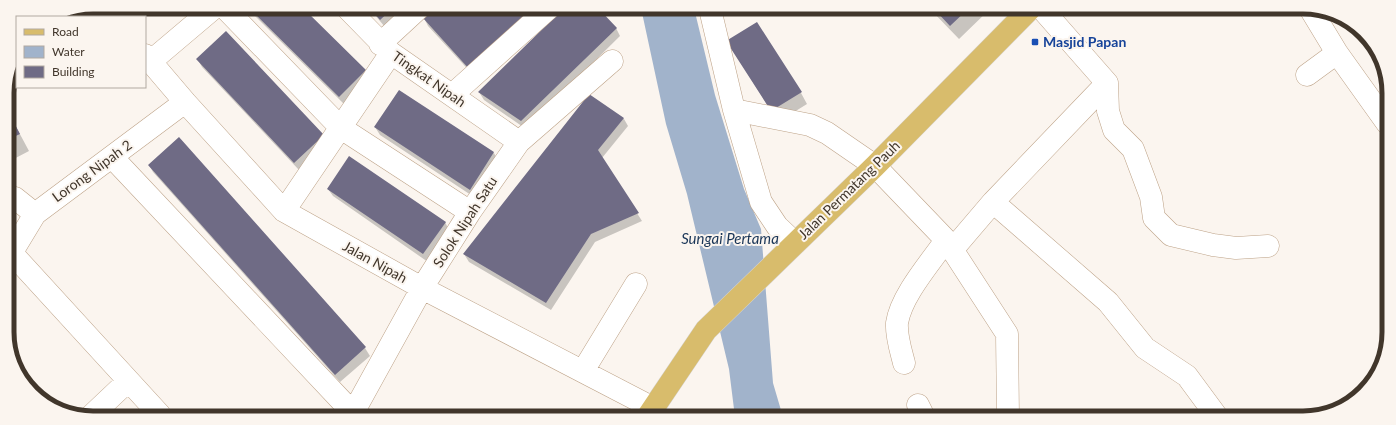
<svg xmlns="http://www.w3.org/2000/svg" width="1396" height="425" viewBox="0 0 1396 425" font-family="Lato,sans-serif">
	<rect width="100%" height="100%" fill="#fbf5ef"/>
	<!-- water -->
	<path fill="#a1b3cb" d="M641,8h53l21,87 29,94 17,40 12,154 10,34h-48l-6,-48 -42,-175 -21,-70z"/>
	<!-- shadow -->
	<path fill="#0003" d="M249,7l53,1 63,62 5,8 -26,26 -91,-90z
		M369,8h36l-20,19z
		M435,8h116l-76,69 -47,-51 -4,-8z
		M930,9h60l-31,30z
		M616,28l4,8 -94,93 -42,-29 -5,-8z
		M734,52l67,41 6,11 -29,18z
		M198,60l130,83 -29,27 -97,-103z
		M399,91l95,62 4,8 -24,36 -94,-62 -5,-8z
		M589,95l35,24 4,7 -26,32 40,63 -47,21 -44,68 -82,-48 -5,-8z
		M7,110l22,41 -21,11z
		M179,138l186,210 5,8 -30,26 -187,-210 -4,-7z
		M328,189l117,33 4,8 -21,32 -95,-66z"/>
	<!-- building -->
	<path fill="#6f6b85" d="M248,7l55,1 63,62 -27,27z
		M370,8h23l-13,12z
		M434,8h104l-68,62 -47,-52z
		M564,8h34l19,20 -96,93 -43,-29z
		M934,9h34l-18,17z
		M757,22l45,70 -31,19 -45,-70z
		M226,31l98,104 -30,28 -98,-104z
		M399,90l95,62 -24,38 -96,-63z
		M589,94l35,24 -26,32 41,63 -48,21 -45,69 -83,-49z
		M7,109l13,25 -13,6z
		M179,137l187,210 -31,28 -187,-210z
		M349,156l97,66 -23,32 -96,-65z"/>
	<g fill="none" stroke-linecap="round" stroke-linejoin="round">
		<defs>
			<path id="minor" d="M110,7l7,10
				M224,7l117,121 129,84
				M347,8l44,45 128,89
				M710,9l24,101 27,92 16,24 18,17
				M1042,9l65,74 1,28 6,19 19,19 18,48 3,21 17,17 42,10 23,3 32,-2
				M1311,10l26,43 50,70
				M380,44l39,-36
				M145,55l40,47 99,109 138,77 231,120
				M150,62l65,-55
				M1307,75l30,-22
				M452,95l97,-87
				M734,110l76,15 17,8 48,33 71,74 61,94 1,83
				M112,157l241,256 69,-125 48,-76 49,-70 93,-81
				M8,196l7,2 20,16
				M993,202l115,100 37,46 42,28 31,42
				M284,211l107,-158
				M8,249l152,166
				M953,249l40,-47 114,-119
				M12,252l23,-38 150,-112
				M904,363c-3,-12 -8,-27 -7,-40 4,-27 33,-60 49,-83
				M583,371l53,-87
				M918,405l6,12
				M92,415l36,-34"/>
			<path id="major" d="M648,416l58,-86 169,-164 155,-157"/>
		</defs>
		<!-- minor casing -->
		<use href="#minor" stroke="#bda287" stroke-width="23"/>
		<!-- major casing -->
		<use href="#major" stroke="#d5d3d0" stroke-width="23"/>
		<!-- minor -->
		<use href="#minor" stroke="#fff" stroke-width="22"/>
		<!-- major -->
		<use href="#major" stroke="#d8bc6c" stroke-width="22"/>
	</g>
	<!-- markers -->
	<rect fill="#1a4fb4" stroke="#fbf5ef" stroke-width="1.5" x="1031" y="38" width="8" height="8" rx="2"/>
	<g text-anchor="middle" stroke-width="4" stroke-linejoin="round" paint-order="stroke">
		<!-- transit labels -->
		<g font-size="14" font-weight="bold" fill="#164399" stroke="#fbf5ef" text-anchor="start">
			<text x="1043" y="47">Masjid Papan</text>
		</g>
		<!-- street labels -->
		<g font-size="14" fill="#41362b" stroke="#fbf5ef">
			<text transform="translate(429 79) rotate(35)" y="5">Tingkat Nipah</text>
			<text transform="translate(92 171) rotate(-36)" y="5">Lorong Nipah 2</text>
			<text transform="translate(849 190) rotate(-44)" y="5">Jalan Permatang Pauh</text>
			<text transform="translate(465 222) rotate(-57)" y="5">Solok Nipah Satu</text>
			<text transform="translate(375 262) rotate(29)" y="5">Jalan Nipah</text>
		</g>
		<!-- water labels -->
		<g font-size="15" font-style="italic" fill="#193557" stroke="#fbf5ef">
			<text x="730" y="244">Sungai Pertama</text>
		</g>
	</g>
	<!-- crop -->
	<path d="M0 0H1396V425H0ZM93 14H1303A79 79 0 0 1 1382 93V332A79 79 0 0 1 1303 411H93A79 79 0 0 1 14 332V93A79 79 0 0 1 93 14Z" fill="#fbf5ef" fill-rule="evenodd"/>
	<path fill="none" stroke="#41362b" stroke-width="5" d="M93 14H1303A79 79 0 0 1 1382 93V332A79 79 0 0 1 1303 411H93A79 79 0 0 1 14 332V93A79 79 0 0 1 93 14Z"/>
	<!-- legend -->
	<rect x="16" y="16" width="130" height="72" fill="#fbf5ef" stroke="#b1a9a1"/>
	<rect x="24" y="29" width="20" height="6" fill="#d8bc6c" stroke="#b1a9a1"/>
	<text x="52" y="36" font-size="12" fill="#41362b">Road</text>
	<rect x="24" y="46" width="20" height="12" fill="#a1b3cb" stroke="#b1a9a1"/>
	<text x="52" y="56" font-size="12" fill="#41362b">Water</text>
	<rect x="24" y="66" width="20" height="12" fill="#6f6b85" stroke="#b1a9a1"/>
	<text x="52" y="76" font-size="12" fill="#41362b">Building</text>
</svg>
